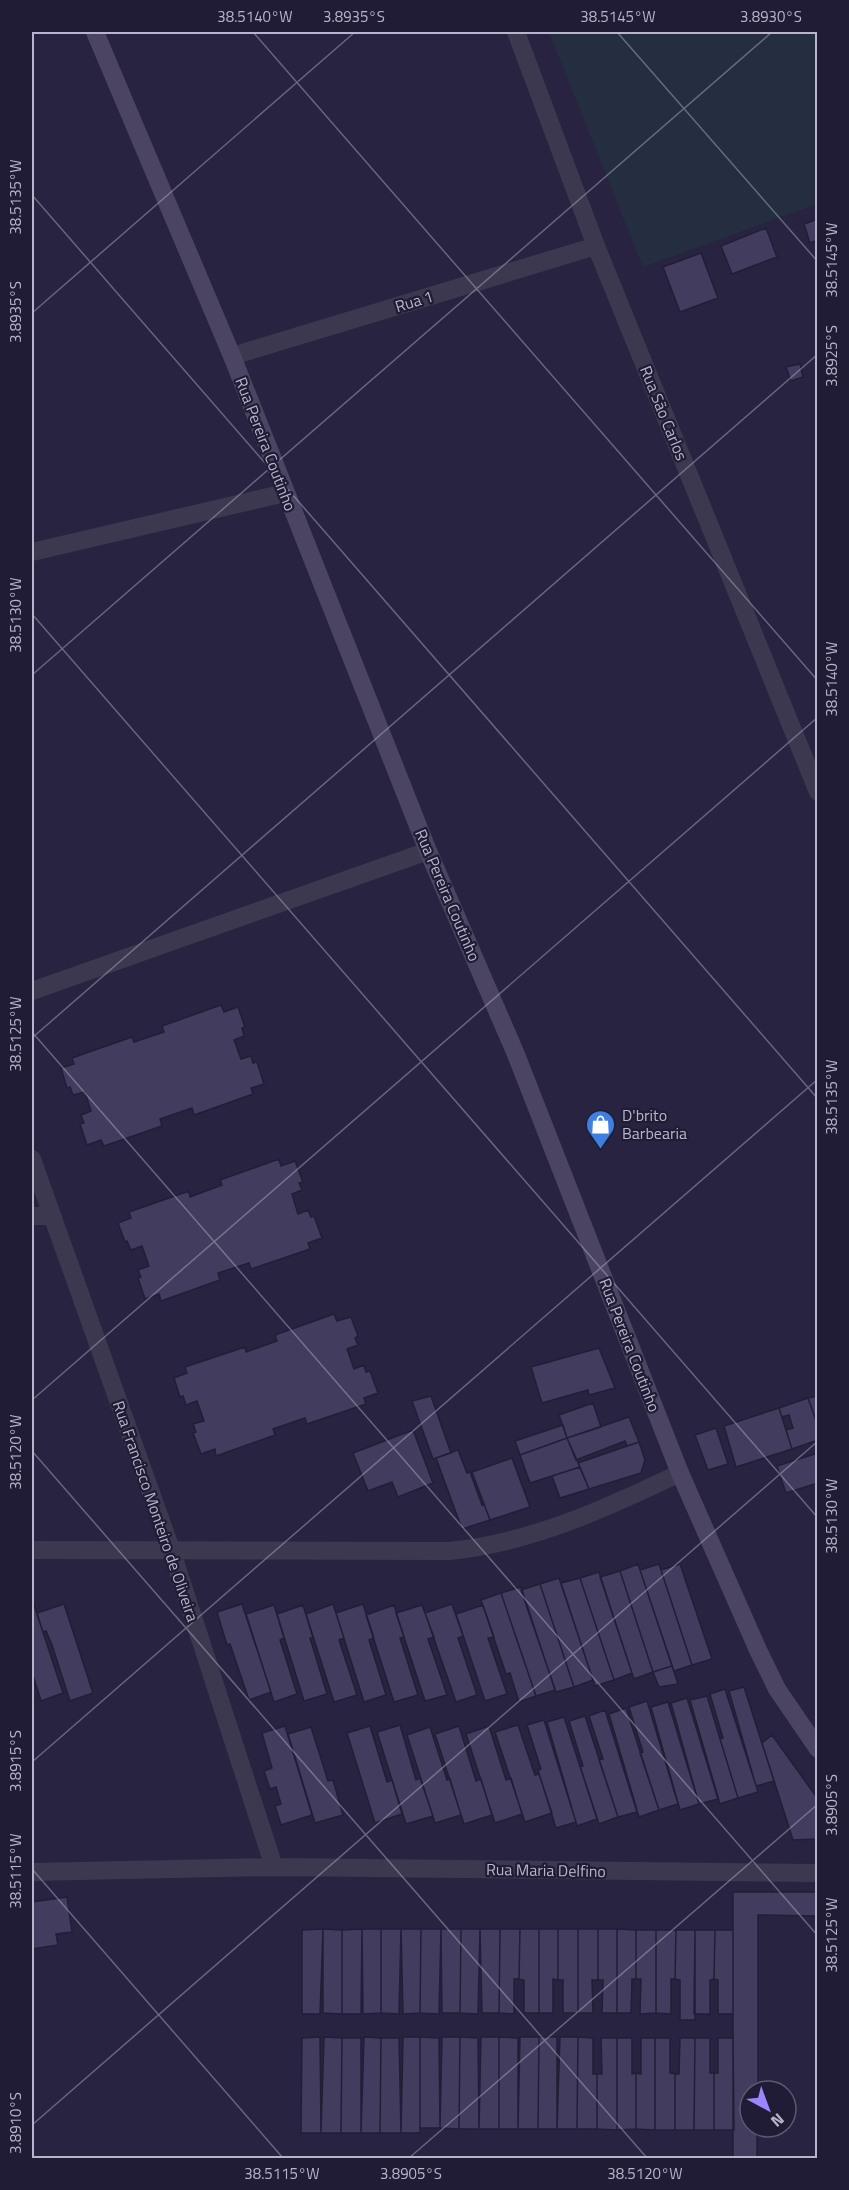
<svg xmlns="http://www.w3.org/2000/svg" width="849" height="2190" viewBox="0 0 849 2190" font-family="'Titillium Web',sans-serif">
	<rect width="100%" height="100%" fill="#282340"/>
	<!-- green -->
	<path fill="#252e41" d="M549,32h268v172l-174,63z"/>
	<!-- building -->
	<path fill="#423d5e" stroke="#221e37" stroke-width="1.5" d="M818,219v21l-8,3 -6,-19z
		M766,228l11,29 -45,17 -11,-28z
		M701,253l17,45 -38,14 -17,-45z
		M800,364l3,13 -12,4 -5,-14z
		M221,1005l3,7 14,-5 7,20 -3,1 2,8 -10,4 7,19 10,-3 2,7 4,-1 7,22 -13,4 2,6 -59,21 -2,-7 -32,11 2,7 -58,20 -3,-6 -14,5 -7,-21 4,-1 -3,-8 10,-4 -6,-19 -12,3 -3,-8 -3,1 -6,-20 13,-4 -2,-6 60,-21 2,5 30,-10 -2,-6z
		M279,1159l2,7 14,-5 8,21 -4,1 3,7 -10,4 6,20 10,-4 3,7 3,-1 8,22 -14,5 2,6 -59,20 -2,-6 -31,10 2,7 -59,21 -2,-7 -14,5 -7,-21 3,-1 -3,-7 11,-4 -7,-20 -11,4 -4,-9 -2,1 -7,-19 13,-5 -2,-6 60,-21 1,6 32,-12 -2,-5z
		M334,1314l3,7 14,-4 7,19 -3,2 3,7 -11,4 7,20 10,-4 2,7 4,-1 8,22 -14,5 2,6 -59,20 -2,-6 -32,11 2,6 -59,21 -1,-7 -14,5 -8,-21 3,-1 -3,-8 11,-3 -7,-20 -11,4 -3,-9 -3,1 -6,-19 13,-5 -2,-6 60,-20 1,5 31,-11 -2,-6z
		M599,1348l16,40 -26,7 -1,-5 -46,13 -11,-36z
		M431,1396l20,57 -18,6 -21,-58z
		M818,1396v30l-10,-28z
		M808,1398l10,28v14l-26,9 -6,-19 7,-2 -4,-13 -7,2 -3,-9z
		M593,1403l8,24 -34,11 -8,-23z
		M779,1408l13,41 -56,18 -12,-41z
		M629,1417l10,25 -12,4 -2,-5 -49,19 -9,-22z
		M563,1425l4,13 -47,17 -5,-14z
		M716,1428l12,36 -20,6 -13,-35z
		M413,1430l20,53 -35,14 -6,-15 -24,9 -15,-38z
		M567,1438l13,29 -50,16 -10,-28z
		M639,1442l6,18 -4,13 -52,16 -11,-26z
		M458,1450l9,23 3,-1 12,33 2,-1 6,16 -28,9 -26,-71z
		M818,1453v30l-32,10 -9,-27z
		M512,1458l18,49 -40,13 -18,-48z
		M580,1467l9,22 -29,9 -8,-22z
		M638,1564l34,102 -19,6 -33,-101z
		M659,1564l33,101 -18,6 -34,-101z
		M680,1564l32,95 -20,6 -31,-95z
		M620,1571l33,101 -19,7 -34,-102z
		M599,1572l33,101 -18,7 -34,-102z
		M559,1578l34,102 -19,7 -34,-103z
		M580,1578l34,102 -19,6 -34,-103z
		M540,1584l34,103 -18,5 -35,-102z
		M521,1587l34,103 -19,6 -35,-103z
		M501,1593l35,103 -17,6 -9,-29 -4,1 -25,-74z
		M64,1604l29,89 -23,8 -18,-56 -6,-14 -3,1 -6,-19z
		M242,1604l29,88 -22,8 -19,-56 -3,1 -10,-33z
		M333,1604l11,34 -5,2 18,55 -23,7 -28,-88z
		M363,1604l11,34 -5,2 17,55 -22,7 -28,-89z
		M452,1604l11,32 -5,2 19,57 -21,7 -31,-89z
		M32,1605h2l29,88 -22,8 -9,-29z
		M274,1605l10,33 -4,2 17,54 -23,8 -28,-88z
		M303,1605l10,33h-3l17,56 -23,7 -27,-87z
		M394,1605l10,32 -4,1 18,57 -24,7 -28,-87z
		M422,1605l12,32 -6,2 19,56 -22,6 -29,-88z
		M483,1605l11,32 -6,1 19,56 -22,7 -29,-87z
		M672,1666l6,18 -19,3 -6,-15z
		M744,1687l30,94 -18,5 -27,-95z
		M725,1689l33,103 -20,6 -18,-59 3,-1 -13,-44z
		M707,1696l31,102 -18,6 -30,-104z
		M687,1698l31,101 -19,5 -28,-101z
		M647,1701l31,103 -19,6 -19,-57 3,-1 -14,-45z
		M668,1702l31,102 -19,6 -29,-103z
		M626,1708l33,102 -20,7 -30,-103z
		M605,1710l32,102 -19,5 -19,-57 4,-1 -14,-43z
		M585,1716l33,101 -19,7 -19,-58h3l-14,-45z
		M564,1717l33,102 -20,7 -30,-104z
		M544,1720l32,102 -20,6 -18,-58 3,-1 -14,-44z
		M400,1725l16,55 4,-2 13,38 -27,8 -29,-92z
		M518,1725l17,50 4,-1 13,39 -27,9 -30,-90z
		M285,1726l27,89 -31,10 -6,-19 6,-2 -5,-17 -6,2 -6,-18 8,-3 -10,-35z
		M370,1726l17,56 5,-2 10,34 -27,9 -28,-90z
		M459,1726l17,55 5,-2 11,36 -28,9 -29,-90z
		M489,1726l17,54 5,-2 11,36 -27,9 -29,-89z
		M311,1727l17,54 5,-1 10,35 -28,8 -27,-89z
		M430,1727l17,53 3,-1 11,36 -26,8 -28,-88z
		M772,1735l46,64v40l-25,1 -31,-97z
		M733,1892h85v24l-60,-1v176h-8v36h7v31h-24z
		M67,1897l5,35 -16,2 2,11 -26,4v-47z
		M323,1929l-3,85h-18v-84z
		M323,1929l19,1v84l-19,-1z
		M362,1929l-1,85h-19v-84z
		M362,1929h19v84l-18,1z
		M381,1929h20l-2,85 -18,-1z
		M401,1929h20l-1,84 -17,1z
		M421,1929h20l-2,85 -19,-1z
		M441,1929h20l-1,84h-18z
		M461,1929h19l-2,85 -18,-1z
		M480,1929h20l-1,84h-17z
		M500,1929h20l-1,50h-5v35l-15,-1z
		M520,1929h19v84h-15v-33l-5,-1z
		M539,1929h19v51l-5,-1v34h-14z
		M558,1929h20v84h-15v-33h-5z
		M578,1929h20v51h-6l1,33h-15z
		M598,1929h19v84h-15l1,-33h-5z
		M617,1929l19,1v49h-4l-1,34h-14z
		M636,1930h20v83l-16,1 1,-35h-5z
		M656,1930h20l-1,49h-4v35l-15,-1z
		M676,1930h19v90h-15v-40l-5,-1z
		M695,1930h20l-1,49 -4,1v34h-16z
		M715,1930h18v84h-15v-34l-4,-1z
		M320,2037l1,96h-20l1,-95z
		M324,2037l18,1 -1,95h-20z
		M364,2037l17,1 -1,95h-19z
		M403,2037h17v96h-19z
		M420,2037l19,1 1,90h-20z
		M442,2037h18l-1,92 -19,-1z
		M460,2037l18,1 1,91h-20z
		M481,2037h18v92h-20z
		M499,2037l19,1v91h-19z
		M520,2037h19l-1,92h-20z
		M539,2037h18v92h-19z
		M560,2037h18l-1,92h-20z
		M578,2037l15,1v36h4v55h-20z
		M342,2038h19v95h-20z
		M381,2038h18l2,95h-21z
		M601,2038h16v92l-20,-1v-55h5z
		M617,2038h15v36l4,-1v56l-19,1z
		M641,2038h14v92l-19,-1v-56l5,1z
		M655,2038h15v35l5,1v56h-20z
		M680,2038h15l-1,92h-19v-56h4z
		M695,2038h15v35h4v57h-20z
		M718,2038h15l1,92h-20v-57h4z"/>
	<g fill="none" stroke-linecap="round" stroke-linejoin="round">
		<!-- street -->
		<path stroke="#3c3850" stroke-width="18" d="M516,32l80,214 222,546
			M232,356l364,-110
			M32,552l253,-59
			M32,991l396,-140
			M32,1159l139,390 103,318
			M32,1216h20
			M32,1550l417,1c82,-8 158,-43 231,-78
			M32,1872l242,-5 544,6"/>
		<!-- secondary -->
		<path stroke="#4b4563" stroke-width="18" d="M95,32l137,324 196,495 87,201 165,421 78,177 19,39 41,60"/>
	</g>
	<!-- ticks -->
	<path fill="none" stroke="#b8b4cb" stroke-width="1.5" stroke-opacity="0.45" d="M253,32l565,649M617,32l201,230M32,195l786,904M32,313l323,-281M32,614l786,904M32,675l740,-643M32,1032l786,904M32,1038l786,-684M32,1400l786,-683M32,1451l615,707M32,1762l786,-683M32,1869l251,289M32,2125l786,-684M409,2158l409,-354"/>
	<!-- icons -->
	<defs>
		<symbol id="shop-pin" viewBox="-11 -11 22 30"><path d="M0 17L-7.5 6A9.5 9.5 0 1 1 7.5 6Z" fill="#3f7fe0" stroke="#201c35"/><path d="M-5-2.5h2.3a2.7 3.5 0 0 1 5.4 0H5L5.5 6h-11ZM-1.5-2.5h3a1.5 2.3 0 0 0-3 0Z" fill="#fff"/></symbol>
	</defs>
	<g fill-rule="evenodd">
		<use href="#shop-pin" x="584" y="1108" width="33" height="45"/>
	</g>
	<g text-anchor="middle" stroke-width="4.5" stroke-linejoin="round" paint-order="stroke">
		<!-- street labels -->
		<g font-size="16" fill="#b8b4cb" stroke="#201c35">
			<text transform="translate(414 301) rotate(-17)" y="6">Rua 1</text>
			<text transform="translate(664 413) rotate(68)" y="6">Rua São Carlos</text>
			<text transform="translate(266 444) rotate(69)" y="6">Rua Pereira Coutinho</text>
			<text transform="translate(448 895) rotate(67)" y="6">Rua Pereira Coutinho</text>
			<text transform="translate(630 1345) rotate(69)" y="6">Rua Pereira Coutinho</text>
			<text transform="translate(156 1511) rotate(71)" y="6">Rua Francisco Monteiro de Oliveira</text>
			<text transform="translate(546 1870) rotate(1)" y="6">Rua Maria Delfino</text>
		</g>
		<!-- poi labels -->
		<g font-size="16" fill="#b8b4cb" stroke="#201c35" text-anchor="start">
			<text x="622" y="1121">D'brito<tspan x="622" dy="18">Barbearia</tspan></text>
		</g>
	</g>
	<!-- border -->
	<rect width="849" height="2190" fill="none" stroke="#201c35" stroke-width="66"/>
	<!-- north arrow -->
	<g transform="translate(768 2109) rotate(139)"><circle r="28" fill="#201c35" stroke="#5d5971" stroke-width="1.5"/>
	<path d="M0-4.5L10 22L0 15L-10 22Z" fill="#9d86fd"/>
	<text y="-9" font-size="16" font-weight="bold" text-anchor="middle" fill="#b8b4cb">N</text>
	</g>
	<rect x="33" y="33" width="783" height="2124" fill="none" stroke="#b8b4cb" stroke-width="2"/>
	<g font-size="15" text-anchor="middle" fill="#b8b4cb">
		<text x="255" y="22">38.5140°W</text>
		<text x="354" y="22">3.8935°S</text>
		<text x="618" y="22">38.5145°W</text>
		<text x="771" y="22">3.8930°S</text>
		<text transform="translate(16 197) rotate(-90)" y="5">38.5135°W</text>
		<text transform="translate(832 260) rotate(-90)" y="5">38.5145°W</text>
		<text transform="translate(16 312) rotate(-90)" y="5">3.8935°S</text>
		<text transform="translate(832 356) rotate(-90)" y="5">3.8925°S</text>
		<text transform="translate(16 615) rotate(-90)" y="5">38.5130°W</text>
		<text transform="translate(832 679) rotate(-90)" y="5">38.5140°W</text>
		<text transform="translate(16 1034) rotate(-90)" y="5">38.5125°W</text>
		<text transform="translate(832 1097) rotate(-90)" y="5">38.5135°W</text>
		<text transform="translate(16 1452) rotate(-90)" y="5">38.5120°W</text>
		<text transform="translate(832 1516) rotate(-90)" y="5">38.5130°W</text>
		<text transform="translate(16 1761) rotate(-90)" y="5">3.8915°S</text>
		<text transform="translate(832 1805) rotate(-90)" y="5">3.8905°S</text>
		<text transform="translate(16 1871) rotate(-90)" y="5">38.5115°W</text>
		<text transform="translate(832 1935) rotate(-90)" y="5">38.5125°W</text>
		<text transform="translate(16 2123) rotate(-90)" y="5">3.8910°S</text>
		<text x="282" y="2179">38.5115°W</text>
		<text x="411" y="2179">3.8905°S</text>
		<text x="645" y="2179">38.5120°W</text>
	</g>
</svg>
